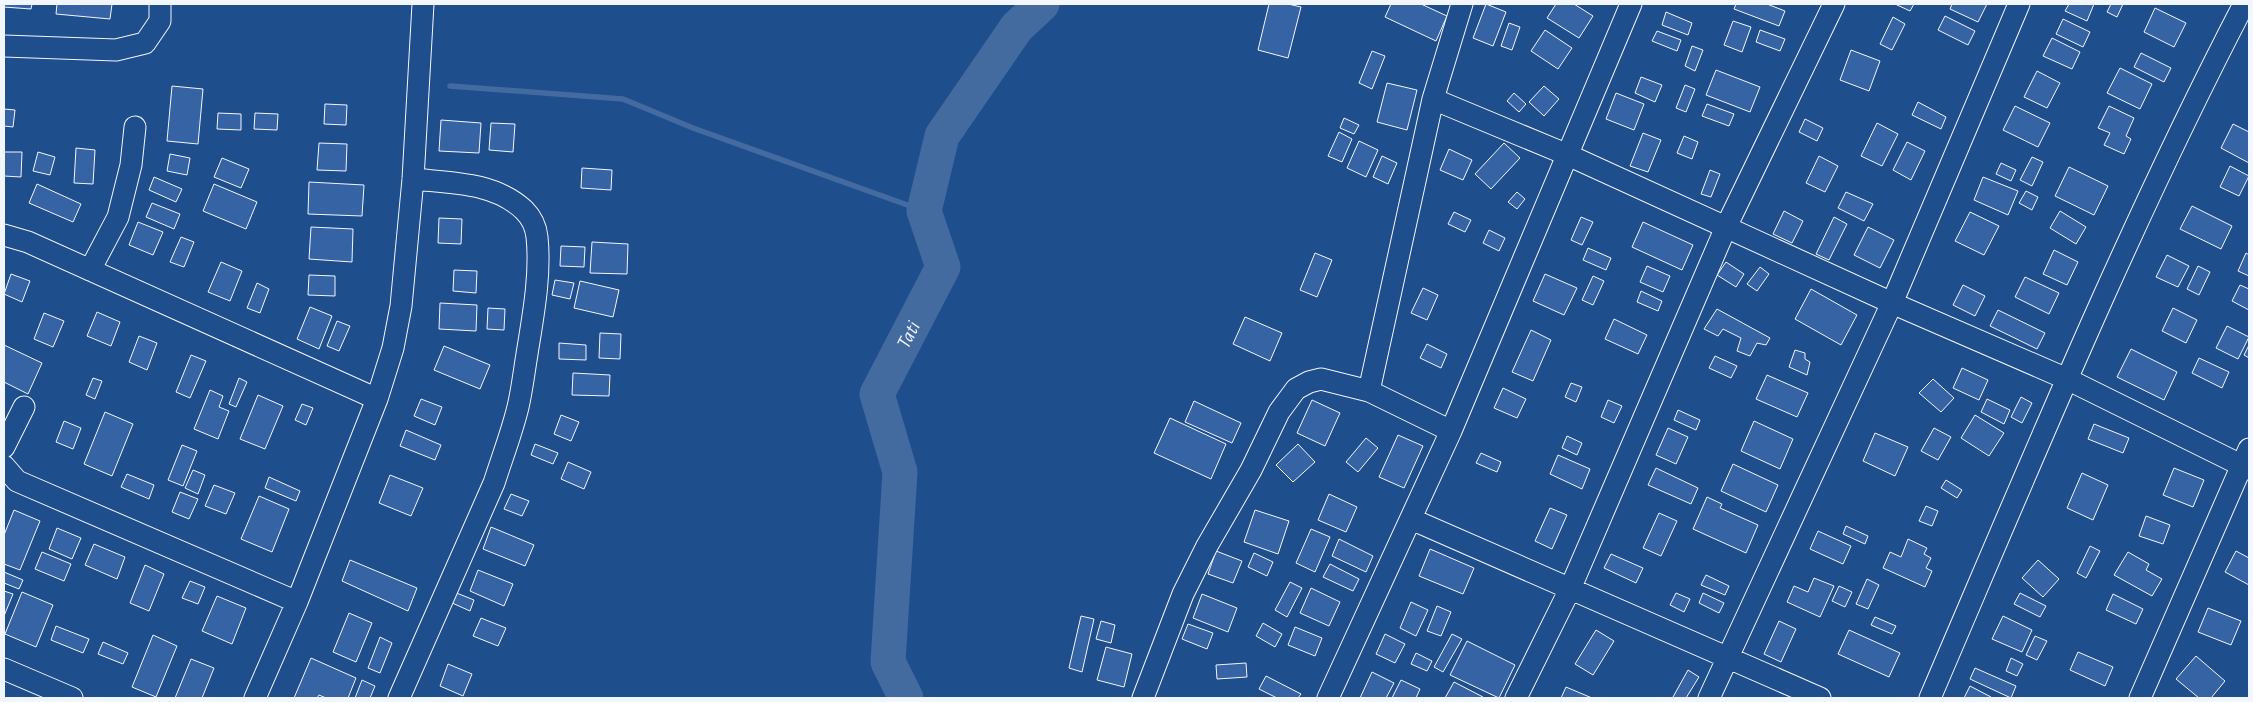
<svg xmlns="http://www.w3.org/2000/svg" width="2253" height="702" viewBox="0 0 2253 702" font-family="'Alegreya Sans',sans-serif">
	<rect width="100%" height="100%" fill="#1f4e8c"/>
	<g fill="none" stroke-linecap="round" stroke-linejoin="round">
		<!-- stream -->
		<path stroke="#446ba0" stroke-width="5.5" d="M450,86l173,13 70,29 231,83"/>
		<!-- river -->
		<path stroke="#446ba0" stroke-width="35" id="s1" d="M906,698l-18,-36 12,-190 -23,-78 66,-127 -19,-56 18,-75 75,-109 25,-23"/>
	</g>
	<!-- building -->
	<path fill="#3563a3" stroke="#f2f6ff" d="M4,4h28l-1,5 -27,-2z
		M57,4h55l-2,15 -54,-5z
		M1269,4h19l13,3 -13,51 -30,-8z
		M1391,4h30l26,12 -11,25 -51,-24z
		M1486,4l20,8 -13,34 -20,-8z
		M1556,4h18l19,12 -14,22 -32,-20z
		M1736,4h31l18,7 -6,15 -45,-17z
		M1895,4h19l-4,7z
		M1952,4h35l-9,18 -28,-13z
		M2069,4h25l-7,17 -22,-10z
		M2111,4h12l-6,13 -10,-5z
		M2155,8l31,15 -12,24 -30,-15z
		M1666,12l26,11 -4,12 -26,-10z
		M1945,16l30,15 -7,14 -30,-15z
		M1893,17l12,7 -13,26 -12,-6z
		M2063,19l27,13 -7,15 -27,-13z
		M1733,21l18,6 -9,25 -18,-7z
		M1509,23l11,4 -8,23 -11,-4z
		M1545,30l27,18 -14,21 -27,-18z
		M1760,30l25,9 -5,12 -24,-9z
		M1657,31l24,9 -4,11 -25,-10z
		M2052,38l28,14 -8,17 -29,-13z
		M1692,46l11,4 -8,21 -10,-5z
		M1851,50l29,11 -11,30 -29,-11z
		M1372,51l13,5 -13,33 -13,-6z
		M2141,53l30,15 -7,14 -30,-15z
		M2120,68l32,16 -12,25 -33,-16z
		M1716,70l44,17 -10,25 -44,-17z
		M2037,71l23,12 -13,25 -23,-11z
		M1641,77l21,8 -7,17 -20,-9z
		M1387,83l30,7 -10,40 -30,-8z
		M1685,85l10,4 -9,23 -10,-4z
		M172,86l31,3 -5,55 -31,-3z
		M1544,86l15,13 -15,17 -15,-14z
		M1514,93l12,11 -7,8 -12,-11z
		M1616,93l28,11 -10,26 -28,-11z
		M1918,102l28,15 -5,12 -29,-14z
		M325,104l22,1 -1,20 -22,-1z
		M1707,104l27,10 -5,12 -27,-10z
		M2015,106l35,17 -12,24 -35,-17z
		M2109,106l25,12 -8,18 5,3 -7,15 -20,-9 6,-12 -12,-5z
		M4,109l11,1 -2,17 -9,-1z
		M218,113l23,1v16l-24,-1z
		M255,113l23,1 -1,16 -23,-1z
		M1344,118l15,7 -5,9 -14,-6z
		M1805,119l18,9 -6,13 -18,-9z
		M441,120l40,3 -2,30 -40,-2z
		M491,123l24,1 -2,28 -24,-2z
		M1877,123l21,11 -16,32 -21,-10z
		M2233,124l16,8v31l-28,-15z
		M1339,132l13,7 -10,23 -14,-6z
		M1643,133l18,7 -13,32 -18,-6z
		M1684,136l14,6 -6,17 -15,-6z
		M1359,141l19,9 -12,27 -19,-9z
		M1907,142l18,9 -14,29 -18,-10z
		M319,143l28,1 -1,27 -29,-1z
		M1504,143l16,15 -29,31 -16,-15z
		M76,148l19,2 -2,34 -19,-1z
		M1449,149l23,11 -9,20 -23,-10z
		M4,152h18l-1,25 -17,-1z
		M38,152l17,5 -5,18 -17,-4z
		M170,154l20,4 -3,17 -20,-4z
		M1382,156l15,7 -9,21 -15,-7z
		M1819,156l19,10 -13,26 -19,-9z
		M2032,157l11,5 -11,24 -12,-6z
		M222,158l27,11 -8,19 -27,-11z
		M2001,163l15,7 -5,11 -15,-7z
		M2230,166l19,10 -10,20 -19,-9z
		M2069,167l39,19 -14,29 -39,-19z
		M582,168l30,2 -1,20 -30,-2z
		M1710,170l10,4 -9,23 -10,-3z
		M154,177l28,12 -6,13 -27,-12z
		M1983,177l35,14 -10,24 -34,-15z
		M309,182l55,3 -2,31 -54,-2z
		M37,184l44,20 -8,18 -44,-19z
		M214,184l43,18 -11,27 -43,-18z
		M2026,191l12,6 -6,13 -13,-7z
		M1517,192l8,7 -8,10 -9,-7z
		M1846,192l27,12 -9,17 -26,-13z
		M152,203l28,11 -6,15 -28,-12z
		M2192,206l40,20 -11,23 -41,-20z
		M1784,211l19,10 -11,22 -19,-9z
		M2060,211l26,16 -10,17 -26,-16z
		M1454,212l17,8 -6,12 -17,-8z
		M1970,212l29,14 -15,29 -29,-14z
		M1581,217l12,5 -11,23 -11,-5z
		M1834,217l13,7 -18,36 -13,-6z
		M439,218l23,1 -1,25 -23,-1z
		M138,222l25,10 -10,23 -24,-10z
		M1643,222l50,23 -11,25 -50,-23z
		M311,227l42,2 -1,33 -43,-3z
		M1868,227l26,13 -14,28 -26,-13z
		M1489,230l16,8 -6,13 -16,-8z
		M181,237l13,5 -10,25 -14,-5z
		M592,242l36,2 -1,30 -37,-1z
		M561,246l24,1 -1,20 -24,-1z
		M1588,248l23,10 -5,12 -23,-10z
		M2054,250l24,12 -11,23 -24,-11z
		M1315,253l17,7 -15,37 -17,-7z
		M2246,253l3,2v21l-11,-5z
		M2167,255l22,11 -11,21 -22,-10z
		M221,262l21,9 -12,30 -22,-9z
		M1726,262l18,12 -8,13 -19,-12z
		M1647,266l23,10 -7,16 -23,-10z
		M2198,266l12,6 -11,23 -12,-6z
		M1760,267l9,7 -12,17 -10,-7z
		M454,270l23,1 -1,22 -23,-2z
		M11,274l19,7 -8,21 -18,-8z
		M1545,274l32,14 -13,27 -31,-14z
		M309,275l26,1v20l-27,-1z
		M1593,276l11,5 -11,24 -11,-5z
		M2025,277l34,16 -10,21 -34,-17z
		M555,280l19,3 -4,16 -18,-4z
		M580,281l39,9 -6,27 -39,-9z
		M257,283l12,6 -9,24 -13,-5z
		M1963,285l22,11 -10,20 -22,-11z
		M2240,285l9,4v21l-17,-9z
		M1423,288l15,7 -11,25 -16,-7z
		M1811,289l46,26 -16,30 -46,-26z
		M1641,291l21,10 -4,10 -21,-9z
		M440,303l37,2 -1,26 -37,-2z
		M310,307l22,9 -13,33 -22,-10z
		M488,308l17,1 -1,21 -17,-1z
		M2173,308l24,12 -11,23 -24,-12z
		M1717,309l53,29 -4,7 -9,-2 -7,13 -13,-5 4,-13 -18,-9 -5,7 -14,-7z
		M1998,310l47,23 -8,16 -47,-23z
		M97,312l23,10 -9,24 -24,-10z
		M44,313l20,8 -11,26 -19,-8z
		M1245,317l37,16 -12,28 -37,-17z
		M1614,319l33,16 -9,19 -33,-15z
		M337,321l13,5 -11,25 -12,-5z
		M2227,326l22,11 -11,22 -22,-11z
		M1531,330l20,10 -18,41 -21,-9z
		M600,333l21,1 -1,25 -21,-1z
		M139,336l18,7 -10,27 -18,-8z
		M559,343l27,2v15l-27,-1z
		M1427,344l20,10 -6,14 -21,-10z
		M4,345l38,18 -14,31 -24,-12z
		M2249,345v13l-5,-3z
		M444,346l46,19 -10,24 -46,-19z
		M2131,349l46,23 -13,28 -47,-23z
		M1795,350l10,3v6l5,3 -3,13 -18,-8z
		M191,355l15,6 -16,37 -14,-6z
		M1715,356l22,10 -6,12 -22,-10z
		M2199,358l30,14 -7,16 -30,-15z
		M1962,368l26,12 -9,20 -26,-12z
		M573,373l37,2 -1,21 -37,-1z
		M1767,375l41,18 -11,24 -41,-18z
		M93,378l9,3 -7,18 -9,-4z
		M239,378l8,4 -11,25 -7,-3z
		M1933,379l21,19 -13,14 -22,-19z
		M1571,383l11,4 -6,15 -11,-5z
		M1503,388l23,11 -9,19 -23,-10z
		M210,390l13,6 -4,11 10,4 -11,28 -24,-10z
		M258,395l25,11 -18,43 -25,-10z
		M2021,397l11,6 -10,20 -11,-6z
		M421,399l21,8 -7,18 -21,-9z
		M1987,399l23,11 -6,14 -23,-12z
		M1312,400l28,13 -15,33 -28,-13z
		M1608,400l14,6 -8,17 -13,-6z
		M1194,401l47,22 -9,20 -47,-21z
		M302,404l11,4 -7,17 -11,-5z
		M1678,410l22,10 -4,10 -22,-10z
		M105,412l28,12 -21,52 -28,-12z
		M561,415l18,7 -8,19 -17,-7z
		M1975,415l29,18 -15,23 -28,-18z
		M1170,418l56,26 -15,35 -57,-26z
		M64,421l17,7 -8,21 -17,-7z
		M1754,421l39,18 -13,30 -39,-18z
		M2094,424l35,14 -6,15 -35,-14z
		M1668,428l20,9 -12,27 -20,-9z
		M1934,428l17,9 -13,23 -17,-9z
		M406,430l35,15 -6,15 -35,-14z
		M1875,433l33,14 -13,29 -32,-15z
		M1398,435l25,11 -19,42 -25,-11z
		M1567,436l15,7 -5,12 -15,-7z
		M1366,438l12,10 -20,24 -12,-10z
		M535,444l23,9 -5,11 -22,-9z
		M1298,444l17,18 -22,20 -17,-17z
		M182,445l15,6 -14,35 -15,-6z
		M1481,453l20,9 -4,10 -21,-9z
		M1558,455l32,14 -8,20 -32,-15z
		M568,462l23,10 -7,17 -23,-10z
		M1733,464l45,21 -12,27 -45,-21z
		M1656,468l42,20 -7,16 -43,-19z
		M2174,468l30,12 -11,27 -30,-12z
		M193,470l12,5 -7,19 -13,-6z
		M2082,473l26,12 -15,35 -26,-12z
		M127,474l27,11 -5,14 -28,-12z
		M390,475l33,13 -12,28 -32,-13z
		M269,477l31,14 -4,10 -31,-13z
		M1946,480l16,10 -5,8 -16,-10z
		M214,485l21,8 -9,21 -21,-8z
		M180,492l18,7 -9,20 -17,-7z
		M511,494l18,7 -7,15 -18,-7z
		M1329,494l28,13 -11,25 -28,-12z
		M259,496l30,13 -17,43 -31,-13z
		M1707,497l15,7 -2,4 38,17 -12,28 -53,-24z
		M1926,506l12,5 -6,15 -13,-5z
		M1550,508l17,7 -15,34 -17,-8z
		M14,510l26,11 -20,49 -16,-6v-29z
		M1255,510l34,11 -11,33 -34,-12z
		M1659,513l18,8 -16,35 -18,-8z
		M2146,516l24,9 -7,19 -24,-8z
		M1846,526l22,10 -3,8 -22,-10z
		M491,527l43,18 -9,21 -42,-17z
		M57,528l24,10 -9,21 -23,-10z
		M1311,529l19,8 -15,35 -19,-9z
		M1818,531l33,15 -8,18 -33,-15z
		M1339,539l34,17 -7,16 -34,-16z
		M1908,539l19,9 -3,6 7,4 -5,10 6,3 -7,16 -42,-19 7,-16 11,5z
		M94,544l31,13 -8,22 -32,-14z
		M2090,546l10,5 -14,27 -9,-5z
		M1430,549l44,19 -11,26 -44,-18z
		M1216,551l26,10 -9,22 -25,-9z
		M2236,551l13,7v27l-24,-13z
		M42,552l29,12 -7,17 -29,-12z
		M2128,552l21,12 -3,6 16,9 -10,17 -38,-21z
		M1254,553l19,9 -6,14 -19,-9z
		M1611,554l32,14 -7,15 -32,-15z
		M350,560l67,28 -9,23 -66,-30z
		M2038,560l21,19 -16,18 -21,-19z
		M1330,564l29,15 -6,12 -30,-14z
		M145,565l19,9 -15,37 -19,-8z
		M478,570l35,14 -9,22 -34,-15z
		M4,572l19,8 -4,9 -15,-6z
		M1706,575l23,11 -4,9 -24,-10z
		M1814,578l20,8 -14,31 -33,-15 7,-16 14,6z
		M1867,579l12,6 -11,24 -12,-5z
		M190,581l15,6 -7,17 -16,-6z
		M1290,582l12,6 -15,29 -12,-7z
		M1839,586l13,6 -7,15 -13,-6z
		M1311,588l29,14 -11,24 -29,-13z
		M4,591l9,3 -9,22z
		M22,592l31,13 -17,42 -31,-13z
		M454,592l20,8 -4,11 -20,-9z
		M1676,593l14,6 -6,13 -14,-7z
		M1703,593l21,10 -5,10 -20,-10z
		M2020,593l26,13 -6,11 -26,-13z
		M1202,594l35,14 -9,24 -35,-14z
		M2113,594l30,15 -7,15 -30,-14z
		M217,596l29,12 -14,36 -30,-13z
		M1411,602l17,8 -12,26 -16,-8z
		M1437,606l14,6 -10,24 -14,-5z
		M2208,608l33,13 -10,24 -33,-13z
		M349,613l23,10 -16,39 -23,-10z
		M1081,616l13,3 -12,53 -13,-4z
		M2003,616l29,14 -10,22 -30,-13z
		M1875,617l21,9 -4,8 -21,-9z
		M481,618l25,10 -8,18 -25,-10z
		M1101,621l14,4 -4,18 -15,-4z
		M1779,621l17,8 -15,33 -17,-8z
		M1263,623l19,11 -7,13 -19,-11z
		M1188,624l25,9 -6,16 -25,-10z
		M56,626l33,13 -6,14 -32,-13z
		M1295,627l27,11 -7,18 -27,-11z
		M1596,630l18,11 -21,34 -18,-11z
		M1849,630l51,23 -11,24 -51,-23z
		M1385,634l20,10 -10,19 -19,-9z
		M1452,634l10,5 -19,33 -9,-5z
		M153,635l24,11 -21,51 -24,-10z
		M2035,636l12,5 -10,19 -11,-5z
		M380,637l12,6 -12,30 -12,-5z
		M1467,641l48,24 -16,33 -49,-23z
		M103,642l25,11 -5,11 -25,-10z
		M1106,647l26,7 -8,33 -27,-7z
		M2078,652l35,15 -8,19 -35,-16z
		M1416,653l16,8 -5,10 -16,-7z
		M2196,656l29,25 -14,17h-12l-23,-19z
		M311,658l45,20 -8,20h-22l-7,-3 -2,3h-23z
		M2011,658l12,6 -6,12 -11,-5z
		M191,659l23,9 -12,30h-27z
		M1246,663l1,14 -30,2 -1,-14z
		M448,664l24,10 -9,22 -23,-10z
		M1975,668l41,18 -5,12 -41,-19z
		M1688,670l11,7 -13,21h-10l-3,-1z
		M1372,672l22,11 -8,15h-26z
		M1266,676l35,18 -3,4h-21l-18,-9z
		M362,680l13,6 -5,12h-15z
		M1401,680l19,9 -4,9h-24z
		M1454,682l29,15 -1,1h-37z
		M1970,686l21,11 -1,1h-26z
		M1566,687l26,11h-31z"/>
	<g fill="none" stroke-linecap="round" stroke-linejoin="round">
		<defs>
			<path id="minor" d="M4,46l112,4 29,-7 15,-22v-17
				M1433,99l135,56 324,148 175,76 182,90
				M4,235l24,7 349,157
				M90,270l28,-53 13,-52 4,-38
				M1369,391l64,-292 29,-95
				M4,447l20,-40
				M4,466l13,15 280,121
				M1411,519l409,179
				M4,669l68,29
				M255,698l42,-96 80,-203 16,-51 8,-42 12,-127 10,-175
				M399,698l95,-215c8,-25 18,-51 24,-76 4,-17 6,-35 9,-53 6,-38 14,-79 10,-117 -1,-10 -6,-20 -13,-27 -30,-28 -73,-27 -111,-31
				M1143,698l40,-104 24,-48 44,-76 28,-58 17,-23 13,-7 12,-3 48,12 82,40
				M1328,698l123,-267 180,-427
				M1516,698l54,-109 156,-362 108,-223
				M1709,698l183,-395 127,-299
				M1930,698c100,-233 197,-469 314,-694
				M2140,698l109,-249"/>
		</defs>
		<!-- minor casing -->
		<use href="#minor" stroke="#f2f6ff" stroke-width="23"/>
		<!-- minor -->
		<use href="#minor" stroke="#1f4e8c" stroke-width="21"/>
	</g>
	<g text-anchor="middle" stroke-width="4" stroke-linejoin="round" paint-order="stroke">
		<!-- water labels -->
		<g font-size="20" font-style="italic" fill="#f2f6ff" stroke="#1f4e8c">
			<text dy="7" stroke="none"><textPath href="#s1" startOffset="379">Tati</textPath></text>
		</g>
	</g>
	<!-- border -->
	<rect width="2253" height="702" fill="none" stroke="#f2f6ff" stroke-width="10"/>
</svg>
